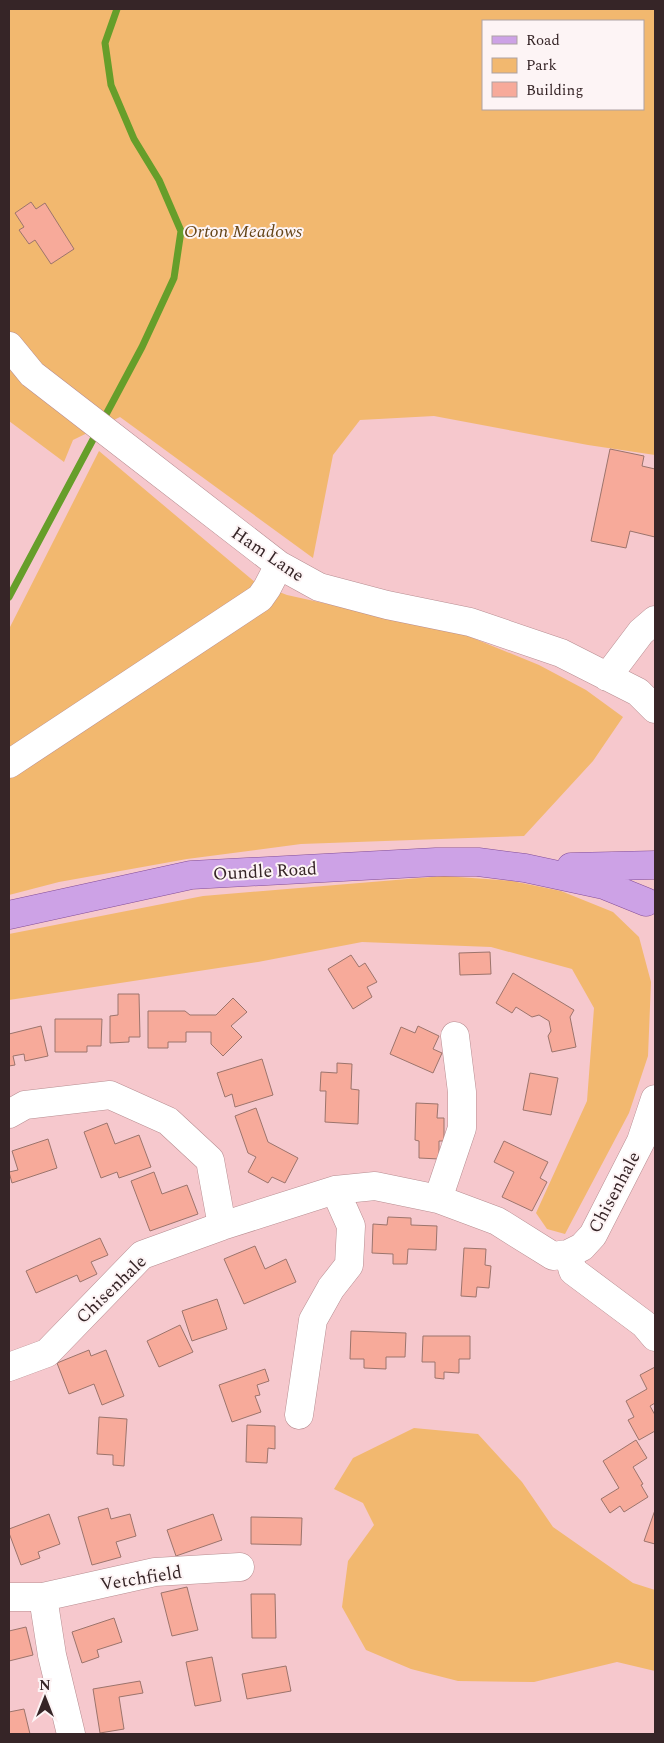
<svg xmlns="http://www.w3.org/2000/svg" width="664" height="1743" font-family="Spectral,serif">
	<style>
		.green { fill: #f2b86f; fill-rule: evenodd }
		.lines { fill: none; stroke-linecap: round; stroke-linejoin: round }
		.stream { stroke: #669e2a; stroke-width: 7 }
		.building { fill: #f7aa9a; stroke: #9c746c }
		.minor-casing { stroke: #b78d91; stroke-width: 29 }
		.major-casing { stroke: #834e98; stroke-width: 29 }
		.minor { stroke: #fff; stroke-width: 28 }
		.major { stroke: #cda2e6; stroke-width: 28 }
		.labels { text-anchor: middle; stroke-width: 4; stroke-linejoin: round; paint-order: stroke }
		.park-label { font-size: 18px; font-style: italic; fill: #654518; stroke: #fdf4f5 }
		.street-label { font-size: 18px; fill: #362527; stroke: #fdf4f5 }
	</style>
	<rect width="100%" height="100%" fill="#f6c8cd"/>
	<!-- green -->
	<path class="green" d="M9 9H655V455L588 445 434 416 360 420 333 455 313 558 120 417 73 440 64 462 9 421ZM483 21H643V109H483Z
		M99 451 256 583 287 595 391 618 446 627 539 665 586 690 623 717 593 761 524 836 301 844 187 859 59 882 9 895V629Z
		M444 876 512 881 561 891 613 912 639 937 651 982 648 1056 629 1113 565 1234 547 1229 536 1213 587 1101 594 1008 572 969 491 947 362 942 258 962 9 1000V934L203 896Z
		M414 1428 478 1434 522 1482 553 1527 633 1583 655 1590V1671L617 1662 534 1682 458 1681 411 1669 366 1650 342 1607 348 1561 374 1525 363 1503 334 1489 353 1458Z"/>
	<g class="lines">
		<!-- stream -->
		<path class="stream" d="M102 422 142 347 174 278 181 231 159 180 134 139 111 85 105 43 117 9
			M9 597 97 432"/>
	</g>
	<!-- building -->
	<path class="building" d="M31 202 36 209 45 203 74 249 51 264 35 240 29 244 19 230 24 227 15 213Z
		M610 449 644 456 642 466 655 469V537L630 531 626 548 591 541Z
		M490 952 491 974 460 975 459 953Z
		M351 955 359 967 365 963 377 982 367 987 372 997 353 1009 328 969Z
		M513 973 574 1010 570 1017 576 1047 552 1052 548 1036 551 1031 549 1021 539 1015 532 1017 516 1007 512 1013 496 1003Z
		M118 994H139L140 1037H129V1042L110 1043V1016L118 1015Z
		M233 998 247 1012 231 1026 242 1037 223 1056 211 1044V1032H186V1042H168V1048H148V1011H185L190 1015H216Z
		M55 1019H102L101 1046H87V1052H55Z
		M41 1026 48 1056 25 1061 24 1054 13 1056 15 1065 9 1066V1034Z
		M418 1026 439 1036 433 1049 442 1053 433 1073 390 1054 401 1027 415 1033Z
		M262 1059 273 1095 235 1107 232 1094 225 1097 217 1073Z
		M337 1063 352 1064 351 1089 359 1090 358 1124 325 1122 326 1091H320L321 1072 337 1073Z
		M530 1073 558 1078 551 1115 523 1110Z
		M416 1103 438 1104 437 1118H444V1141H439V1159L419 1158V1141L415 1140Z
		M256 1108 268 1142 298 1158 285 1183 272 1177 268 1183 248 1172 256 1157 248 1153 235 1116Z
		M107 1123 115 1144 139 1135 151 1167 119 1178 117 1172 101 1178 84 1132Z
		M48 1139 57 1168 12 1183 9 1172 18 1170 12 1151Z
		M504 1141 548 1162 540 1178 547 1182 532 1211 502 1197 514 1172 494 1162Z
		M154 1172 162 1194 187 1185 198 1214 150 1231 131 1181Z
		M388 1217 411 1218V1225L437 1226 436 1250 408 1249 407 1264H393V1254L372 1253 373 1224 387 1225Z
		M100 1238 108 1255 91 1262 97 1274 80 1282 77 1275 36 1293 26 1271Z
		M255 1246 265 1269 286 1259 296 1282 244 1304 224 1259Z
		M464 1248 486 1249 485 1265 491 1266 489 1288 477 1287 476 1297 461 1296Z
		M217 1299 227 1329 192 1341 182 1311Z
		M180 1325 193 1352 159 1367 147 1341Z
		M351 1331 406 1333 405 1357H386V1369L364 1368V1359H350Z
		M423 1336H470V1359H459V1373L444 1372V1379L435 1378V1362H422Z
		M89 1350 91 1356 106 1350 124 1396 102 1405 94 1384 69 1394 57 1363Z
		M655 1367V1403L650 1406 655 1415V1431L639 1440 628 1420 634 1417 626 1401 647 1389 640 1375Z
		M265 1369 269 1381 257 1385 260 1395 255 1396 261 1412 232 1422 219 1385Z
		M99 1417 127 1419 124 1466 113 1465V1455L97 1454Z
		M247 1425 275 1426V1449L268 1448 267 1463 246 1462Z
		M636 1440 647 1458 633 1467 643 1484 641 1485 648 1497 624 1512 620 1506 610 1513 601 1499 619 1488 603 1461Z
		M108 1508 111 1519 130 1514 136 1536 116 1542 121 1557 92 1565 78 1517Z
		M655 1510V1544L644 1541Z
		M49 1514 60 1544 38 1552 40 1558 21 1565 9 1533V1529Z
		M213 1514 222 1540 176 1556 167 1530Z
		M251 1517 302 1518 301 1545 251 1544Z
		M187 1587 198 1630 172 1636 161 1593Z
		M251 1594H275L276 1638H252Z
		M114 1618 122 1642 97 1650 99 1657 82 1663 72 1632Z
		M26 1627 33 1655 9 1661V1631Z
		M212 1657 221 1701 195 1706 186 1662Z
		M286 1666 291 1691 247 1699 242 1674Z
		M140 1681 143 1693 119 1697 124 1729 100 1733 93 1689Z
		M24 1709 30 1734H9V1712Z"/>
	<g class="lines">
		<defs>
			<path id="minor" d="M9 346 32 374 279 565 319 587 387 605 470 622 561 653 638 692 655 709
				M607 677 641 632 655 620
				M9 764 260 598 267 588 279 565
				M9 1114 25 1105 110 1095 168 1121 210 1160 222 1226
				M438 1199 462 1128V1092L455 1036
				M568 1254 573 1271 644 1324 655 1337
				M9 1367 47 1353 142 1255 222 1226 335 1190 375 1186 438 1199 497 1221 553 1256 568 1254 582 1247 593 1235 641 1141 655 1099
				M299 1415 313 1320 331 1288 349 1265 351 1226 335 1190
				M9 1597H43L155 1572 240 1567
				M43 1597 52 1655 71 1734"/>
			<path id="major" d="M571 867 655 865
				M9 915 191 875 436 862H478L525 868 604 885 646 902"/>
		</defs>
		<!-- minor casing -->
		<use href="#minor" class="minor-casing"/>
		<!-- major casing -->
		<use href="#major" class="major-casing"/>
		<!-- minor -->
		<use href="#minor" class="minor"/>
		<!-- major -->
		<use href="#major" class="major"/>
	</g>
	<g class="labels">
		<!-- park labels -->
		<g class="park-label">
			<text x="243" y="237">Orton Meadows</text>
		</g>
		<!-- street labels -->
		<g class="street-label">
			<text transform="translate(268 554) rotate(34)" y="6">Ham Lane</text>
			<text transform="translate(265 871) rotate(-3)" y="6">Oundle Road</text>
			<text transform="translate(614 1192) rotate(-62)" y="6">Chisenhale</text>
			<text transform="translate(111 1289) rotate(-44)" y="6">Chisenhale</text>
			<text transform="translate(141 1578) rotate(-9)" y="6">Vetchfield</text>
		</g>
	</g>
	<!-- border -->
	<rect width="664" height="1743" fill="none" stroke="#362527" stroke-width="20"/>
	<!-- legend -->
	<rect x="482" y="20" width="162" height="90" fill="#fdf4f5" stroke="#ada1a3"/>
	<rect x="492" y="36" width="25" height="8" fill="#cda2e6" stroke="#ada1a3"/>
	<text x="526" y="45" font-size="15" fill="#362527">Road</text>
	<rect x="492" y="58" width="25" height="15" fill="#f2b86f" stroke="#ada1a3"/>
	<text x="526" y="70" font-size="15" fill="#362527">Park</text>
	<rect x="492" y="82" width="25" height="15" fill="#f7aa9a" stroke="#ada1a3"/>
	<text x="526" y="95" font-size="15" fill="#362527">Building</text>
	<!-- north arrow -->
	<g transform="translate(45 1698)" stroke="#fdf4f5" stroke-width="4" paint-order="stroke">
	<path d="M0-4L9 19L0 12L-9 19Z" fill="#362527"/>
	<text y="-8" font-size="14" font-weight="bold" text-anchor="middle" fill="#362527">N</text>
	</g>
</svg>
